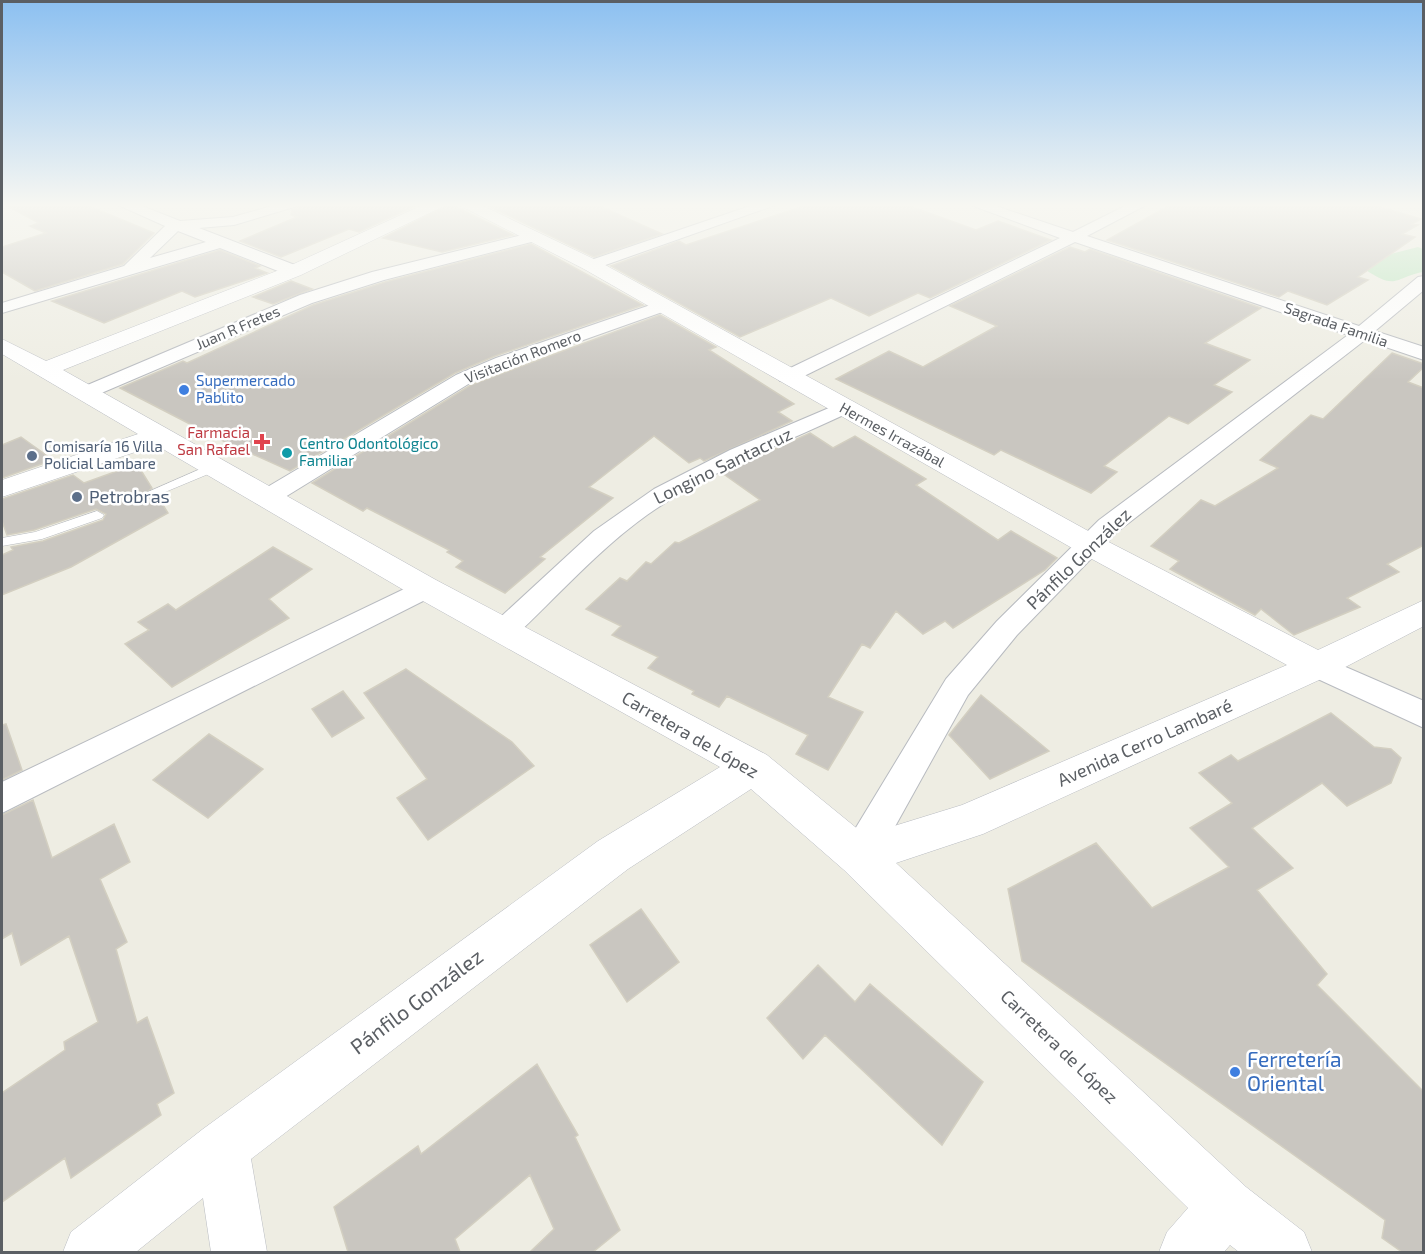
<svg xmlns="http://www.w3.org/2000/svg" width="1425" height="1254" font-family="'Exo 2',sans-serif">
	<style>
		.green { fill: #bfe6c2 }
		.building { fill: #c9c6c0; stroke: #d3cfc1; stroke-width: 1.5 }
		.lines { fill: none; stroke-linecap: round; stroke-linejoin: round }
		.lane-casing { stroke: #b8bbc0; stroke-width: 1 }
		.street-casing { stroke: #b8bbc0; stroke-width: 2 }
		.secondary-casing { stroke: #b9bcc2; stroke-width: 1 }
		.lane { fill: #fff; fill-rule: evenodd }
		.street { fill: #fff; fill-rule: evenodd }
		.secondary { fill: #fff; fill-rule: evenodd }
		.shop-dot { fill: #3f7fe0; stroke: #fff; stroke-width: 2 }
		.health-dot { fill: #e0444e; stroke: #fff; stroke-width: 2 }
		.culture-dot { fill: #0f9aa8; stroke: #fff; stroke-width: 2 }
		.service-dot { fill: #5c6f8a; stroke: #fff; stroke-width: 2 }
		.labels { text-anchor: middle; stroke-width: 5; stroke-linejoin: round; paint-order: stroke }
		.far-street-label { font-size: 15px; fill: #5b5f64; stroke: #fff }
		.far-shop-label { font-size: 15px; fill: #366cbe; stroke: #fff; text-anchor: start }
		.far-health-label { font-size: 15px; fill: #be3a42; stroke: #fff; text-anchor: end }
		.far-culture-label { font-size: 15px; fill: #0d838f; stroke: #fff; text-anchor: start }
		.far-service-label { font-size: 15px; fill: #4e5e75; stroke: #fff; text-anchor: start }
		.street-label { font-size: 18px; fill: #5b5f64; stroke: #fff }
		.service-label { font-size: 18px; fill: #4e5e75; stroke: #fff; text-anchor: start }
		.near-street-label { font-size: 21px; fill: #5b5f64; stroke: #fff }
		.near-shop-label { font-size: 21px; fill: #366cbe; stroke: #fff; text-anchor: start }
	</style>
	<rect width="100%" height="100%" fill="#eeede3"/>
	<!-- green -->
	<path class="green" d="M1418 247 1423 249V272C1395 277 1397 291 1366 270L1383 256Z"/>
	<!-- building -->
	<path class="building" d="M4 204H84L154 233 123 264 35 291 2 272V247L46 233 30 226 39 223Z
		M306 204H419L359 232 349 229 281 257 240 241 297 217 291 215 292 210Z
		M450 204 513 235 442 252 383 238Z
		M485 204H595L662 234 594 257Z
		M810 204H904L976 230 998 221 1051 240 930 298 918 293 869 316 831 298 740 337 611 266 679 241 686 245Z
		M1172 204H1370L1421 219 1412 224 1418 225 1402 234 1415 237 1358 277 1368 280 1327 305 1288 291 1279 297 1107 240Z
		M531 244 643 305 495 356 455 373 290 471 219 439 120 388 183 361 187 363 313 305 385 282Z
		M1070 247 1085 252 1090 249 1261 308 1205 343 1250 360 1214 385 1232 392 1188 424 1169 416 1104 466 1117 472 1091 493 1001 450 994 455 836 379 889 351 923 367 997 326 950 306Z
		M220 250 260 266 255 268 267 273 195 297 182 291 104 323 52 301Z
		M291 281 312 289 273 304 253 297Z
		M660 315 716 347 709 350 794 404 778 412 792 421 704 461 700 458 689 463 654 436 589 487 613 498 540 557 545 559 505 593 456 567 463 561 447 552 449 550 367 508 363 511 312 483 471 385Z
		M1392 353 1424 364V367L1408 382 1424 388V545L1387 564 1399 572 1347 598 1360 607 1294 635 1261 609 1255 615 1170 569 1179 561 1151 546 1201 500 1215 506 1278 468 1260 460 1311 415 1323 419Z
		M810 433 833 448 855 436 926 479 916 485 998 540 1011 531 1057 558 1045 570 953 628 945 621 923 634 896 611 870 648 862 644 828 697 863 712 828 770 796 754 808 735 727 696 719 707 692 694 694 691 648 668 658 657 612 635 621 626 586 609 620 578 627 581 646 562 651 564 675 542 679 543 760 500 722 473Z
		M21 437 53 460 2 478V445Z
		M137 464 152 488 146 493 150 497H158L168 513 71 567 2 595V555L13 550 11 547 43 541 103 520 106 514 96 509 34 530 7 535 2 521V499L73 475 84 483Z
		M273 547 312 569 269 599 289 618 172 687 125 644 149 630 138 622 168 604 176 610Z
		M406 669 512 742 534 766 428 840 397 798 427 779 364 693Z
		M343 691 364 718 332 737 312 709Z
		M981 695 1049 751 990 779 949 735Z
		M1331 713 1374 747 1391 749 1401 758 1391 783 1347 806 1322 783 1252 828 1293 868 1257 890 1327 974 1317 985 1424 1092V1252H1402L1382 1238 1385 1220 1022 961 1008 889 1096 843 1152 908 1229 867 1190 828 1232 803 1199 773 1231 755 1238 761Z
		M6 724 22 770 2 780V725Z
		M209 734 263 769 208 818 153 780Z
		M33 800 52 858 114 824 130 862 100 879 127 942 116 949 137 1023 147 1017 174 1093 157 1104 161 1115 71 1178 65 1158 2 1202V1093L65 1050 64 1042 98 1022 69 936 21 965 12 933 2 939V815Z
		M641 909 679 962 627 1002 590 945Z
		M818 965 855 1002 870 984 983 1082 942 1145 825 1035 803 1059 767 1018Z
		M537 1064 578 1135 575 1137 620 1230 593 1252H530L554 1229 530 1175 455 1239 460 1252H348L334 1207 418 1146 421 1154Z"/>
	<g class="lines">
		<defs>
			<path id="lane" d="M214 463 218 464V470L158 495H150L148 492Z
				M97 511 104 515 102 518 42 539 2 546V538L35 532Z"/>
			<path id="street" d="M116 204H137L180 221 233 217 279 204H304L234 225 199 228 300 267 302 271 294 276 288 275 220 248 2 313V303L124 266 165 226ZM178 231 206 242 150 258Z
				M756 204H778L597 268H585L583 265 585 262Z
				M968 204H990L1073 232 1129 204H1148L1087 236 1359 326 1418 277 1424 276V290L1375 331 1424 347V360L1365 340 1117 532 1017 635 968 695 872 868 859 873 846 868 841 856 846 844 946 679 997 621 1099 520 1348 335 1075 242 794 381H780L777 377 780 373 1060 238Z
				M534 232 542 237 539 240 384 280 312 303 92 397H78L75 393 78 389 300 295 372 272Z
				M662 301 671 306 668 310 510 366 470 383 277 502 268 504 259 502 256 497 259 492 456 375 496 358Z
				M843 402 850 404 854 408 850 412C782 444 709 471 647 515 598 550 557 597 513 638L503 642 493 638 489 631 493 624 594 531 654 489 730 450Z
				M425 579 435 581 439 588 435 595 2 813V782Z
				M1318 655 1424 701V728L1307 674 1303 666 1307 658Z"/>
			<path id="secondary" d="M425 204H448L301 275 63 370 436 580 767 755 865 835 962 805 1287 665 1079 552 584 269 457 204H479L598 261 1101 538 1318 650 1424 600V626L1330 675 983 834 896 863 1246 1187 1304 1232 1312 1252H1239L1230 1245 1224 1252H1159L1167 1232 1188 1208 844 870 751 789 628 869 251 1159 267 1252H211L203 1198 136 1252H63L71 1232 203 1129 598 841 720 767 414 596 156 445 2 497V480L138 434 2 354V339L46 361 287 267Z"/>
		</defs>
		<!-- lane casing -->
		<use href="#lane" class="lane-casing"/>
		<!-- street casing -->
		<use href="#street" class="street-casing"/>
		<!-- secondary casing -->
		<use href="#secondary" class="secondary-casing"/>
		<!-- lane -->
		<use href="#lane" class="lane"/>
		<!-- street -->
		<use href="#street" class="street"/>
		<!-- secondary -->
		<use href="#secondary" class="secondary"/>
	</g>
	<!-- sky -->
	<linearGradient id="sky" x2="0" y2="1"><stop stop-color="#8cc0f1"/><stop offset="0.54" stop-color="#f7f7f2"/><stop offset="1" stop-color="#f7f7f2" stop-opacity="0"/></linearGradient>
	<rect width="1425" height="380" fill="url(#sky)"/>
	<!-- markers -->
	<g class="shop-dot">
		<circle cx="184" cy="390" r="6"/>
		<circle cx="1235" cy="1072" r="6"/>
	</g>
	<path class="health-dot" d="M259 433h6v6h6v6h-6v6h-6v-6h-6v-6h6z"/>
	<circle class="culture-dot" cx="287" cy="453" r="6"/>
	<g class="service-dot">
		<circle cx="32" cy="456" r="6"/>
		<circle cx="77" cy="497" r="6"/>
	</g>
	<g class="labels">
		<!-- far-street labels -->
		<g class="far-street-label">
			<text transform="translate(1336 325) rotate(19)" y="5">Sagrada Familia</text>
			<text transform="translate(238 328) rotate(-23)" y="5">Juan R Fretes</text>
			<text transform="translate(523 357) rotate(-21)" y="5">Visitación Romero</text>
			<text transform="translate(892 435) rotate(29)" y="5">Hermes Irrazábal</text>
		</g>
		<!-- far-shop labels -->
		<g class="far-shop-label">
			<text x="196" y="386">Supermercado<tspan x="196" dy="17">Pablito</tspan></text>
		</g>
		<!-- far-health labels -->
		<g class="far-health-label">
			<text x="250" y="438">Farmacia<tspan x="250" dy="17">San Rafael</tspan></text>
		</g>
		<!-- far-culture labels -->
		<g class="far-culture-label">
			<text x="299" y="449">Centro Odontológico<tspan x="299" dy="17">Familiar</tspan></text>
		</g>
		<!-- far-service labels -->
		<g class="far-service-label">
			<text x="44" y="452">Comisaría 16 Villa<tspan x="44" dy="17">Policial Lambare</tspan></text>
		</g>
		<!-- street labels -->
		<g class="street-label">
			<text transform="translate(723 466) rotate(-26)" y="6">Longino Santacruz</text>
			<text transform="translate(1079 559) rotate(-44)" y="6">Pánfilo González</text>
			<text transform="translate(690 735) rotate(30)" y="6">Carretera de López</text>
			<text transform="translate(1145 743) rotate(-24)" y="6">Avenida Cerro Lambaré</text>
			<text transform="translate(1059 1047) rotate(44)" y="6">Carretera de López</text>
		</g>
		<!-- service labels -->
		<g class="service-label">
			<text x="89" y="503">Petrobras</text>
		</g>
		<!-- near-street labels -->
		<g class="near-street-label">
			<text transform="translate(417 1002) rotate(-37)" y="7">Pánfilo González</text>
		</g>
		<!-- near-shop labels -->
		<g class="near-shop-label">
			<text x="1247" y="1067">Ferretería<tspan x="1247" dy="24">Oriental</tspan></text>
		</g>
	</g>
	<!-- border -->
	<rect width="1425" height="1254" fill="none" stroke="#5b5f64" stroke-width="6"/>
</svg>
